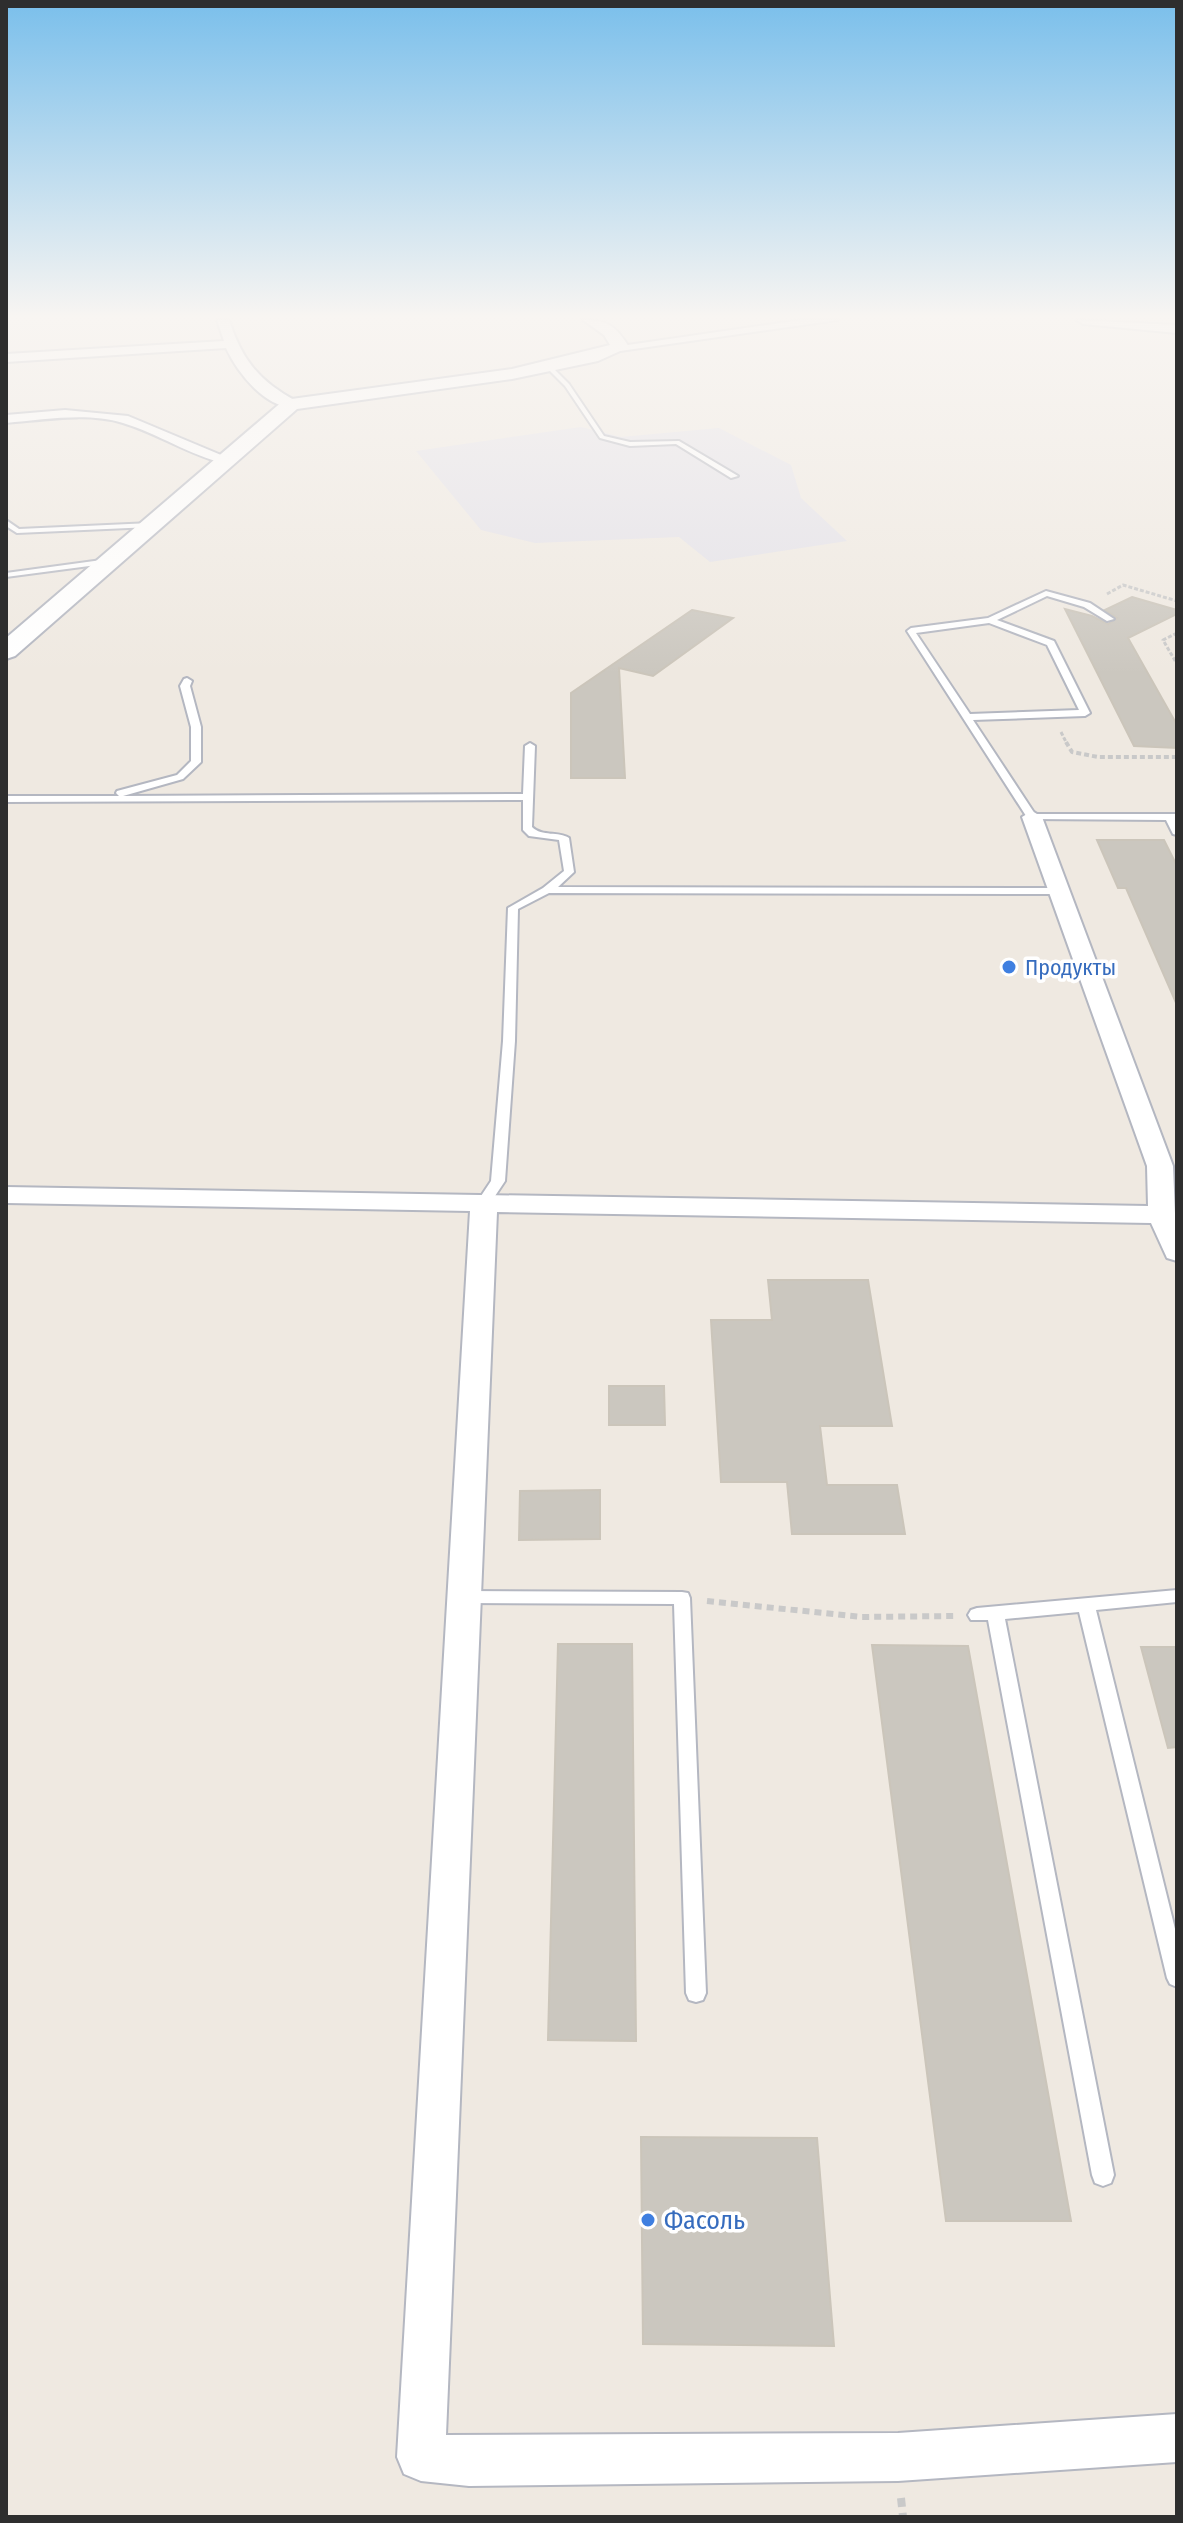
<svg xmlns="http://www.w3.org/2000/svg" width="1183" height="2523" font-family="'Fira Sans Condensed',sans-serif">
	<style>
		.industrial { fill: #e3e1e8 }
		.building { fill: #cbc7bf; stroke: #cbc5ba; stroke-width: 2 }
		.lines { fill: none; stroke-linecap: round; stroke-linejoin: round }
		.lane-casing { stroke: #b4b7c1; stroke-width: 4 }
		.street-casing { stroke: #b4b7c1; stroke-width: 4 }
		.secondary-casing { stroke: #b4b7c1; stroke-width: 4 }
		.path-far3 { stroke: #c9c9c9; stroke-width: 3; stroke-dasharray: 4 2; stroke-linecap: butt }
		.path-far2 { stroke: #c9c9c9; stroke-width: 4; stroke-dasharray: 5 3; stroke-linecap: butt }
		.path-far1 { stroke: #c9c9c9; stroke-width: 6; stroke-dasharray: 7 5; stroke-linecap: butt }
		.path { stroke: #c9c9c9; stroke-width: 8; stroke-dasharray: 9 6; stroke-linecap: butt }
		.lane { fill: #fff; fill-rule: evenodd }
		.street { fill: #fff; fill-rule: evenodd }
		.secondary { fill: #fff; fill-rule: evenodd }
		.shop-dot { fill: #3f7fe0; stroke: #fff; stroke-width: 3 }
		.labels { text-anchor: middle; stroke-width: 7; stroke-linejoin: round; paint-order: stroke }
		.shop-label { font-size: 22px; fill: #366cbe; stroke: #fff; text-anchor: start }
		.near-shop-label { font-size: 26px; fill: #366cbe; stroke: #fff; text-anchor: start }
	</style>
	<rect width="100%" height="100%" fill="#efe9e1"/>
	<!-- industrial -->
	<path class="industrial" d="M581 427 621 437 719 428 791 465 801 498 847 541 710 562 679 537 535 543 481 530 416 451Z"/>
	<!-- building -->
	<path class="building" d="M1132 597 1177 610V614L1128 638 1177 725V748L1134 746 1065 609 1092 616 1108 624 1117 618 1105 610Z
		M692 610 733 618 653 676 619 668 625 778H571V693Z
		M1097 840H1164L1177 866V1005L1126 888H1118Z
		M768 1280H868L892 1426H820L827 1485H897L905 1534H792L787 1482H721L711 1320H772Z
		M609 1386H664L665 1425H609Z
		M600 1490V1539L519 1540 520 1491Z
		M558 1644H632L636 2041 548 2040Z
		M872 1645 968 1646 1071 2221H946Z
		M1141 1647H1177V1747L1168 1748Z
		M641 2137 817 2138 834 2346 643 2344Z"/>
	<g class="lines">
		<defs>
			<path id="lane" d="M546 365H550L569 384 604 436 630 442 679 441 738 476 731 478 676 444 630 446 600 438 565 386 546 367Z
				M6 520 19 529 151 523 155 525 151 527 17 533 6 526Z
				M109 559H112V563L6 577V573Z
				M1046 591 1090 603 1114 619 1107 621 1084 607 1047 596 997 620 1054 641 1090 713 1085 716 973 720 1035 814H1177V835L1173 834 1166 820 1028 819 907 631 911 628 988 618ZM989 623 1047 645 1079 710 970 714 916 633Z
				M187 678 192 681 190 686 201 727V762L183 779 123 796 523 794 525 746 530 743 535 746 532 827C542 837 559 831 569 838L574 872 558 887 1059 888 1064 891 1059 894 549 893 518 909 515 1041 505 1181 489 1205 484 1206 477 1202 491 1181 503 1041 508 908 543 888 564 871 559 840 529 836 523 830V800L6 802V796H119L116 793 117 791 177 775 191 761V727L180 686 184 679Z
				M1177 1590V1602L1096 1610 1177 1937V1987L1170 1984 1167 1978 1079 1612 1005 1619 1114 2175 1111 2183 1103 2186 1095 2183 1092 2175 988 1620H971L968 1615 971 1610 977 1608Z
				M464 1591 682 1592 688 1593 690 1598 706 1993 703 2000 696 2002 689 2000 686 1993 674 1604 464 1603 458 1602 456 1597 458 1592Z"/>
			<path id="street" d="M217 320H229C242 360 259 381 296 401V407C266 410 237 372 226 348L6 362V354L224 341Z
				M801 320H838L620 351 614 347Z
				M1077 320 1177 325V333L1083 324Z
				M65 410 128 416 233 460 226 464C189 455 159 434 123 423 86 412 44 420 6 423V415Z
				M1032 811 1042 817 1173 1166 1177 1261 1167 1258 1151 1223 497 1212 446 2435 898 2433 1177 2414V2462L898 2481 469 2486 421 2481 404 2474 397 2457 470 1211 6 1203V1187L1148 1206 1147 1166 1022 817Z"/>
			<path id="secondary" d="M583 320C608 320 616 326 629 347L598 361 512 379 297 409 15 656 6 659V638L284 400 512 369 610 345 604 335Z"/>
		</defs>
		<!-- lane casing -->
		<use href="#lane" class="lane-casing"/>
		<!-- street casing -->
		<use href="#street" class="street-casing"/>
		<!-- secondary casing -->
		<use href="#secondary" class="secondary-casing"/>
		<!-- path-far3 -->
		<path class="path-far3" d="M1107 594 1123 585 1177 601
			M1177 633 1163 640 1177 664
			M1061 732 1067 744"/>
		<!-- path-far2 -->
		<path class="path-far2" d="M1066 742 1072 752 1098 757H1177"/>
		<!-- path-far1 -->
		<path class="path-far1" d="M707 1601 862 1617 956 1616"/>
		<!-- path -->
		<path class="path" d="M901 2498 903 2517"/>
		<!-- lane -->
		<use href="#lane" class="lane"/>
		<!-- street -->
		<use href="#street" class="street"/>
		<!-- secondary -->
		<use href="#secondary" class="secondary"/>
	</g>
	<!-- sky -->
	<linearGradient id="sky" x2="0" y2="1"><stop stop-color="#7abfeb"/><stop offset="0.47" stop-color="#f8f5f2"/><stop offset="1" stop-color="#f8f5f2" stop-opacity="0"/></linearGradient>
	<rect width="1183" height="674" fill="url(#sky)"/>
	<!-- markers -->
	<g class="shop-dot">
		<circle cx="1009" cy="967" r="8"/>
		<circle cx="648" cy="2220" r="8"/>
	</g>
	<g class="labels">
		<!-- shop labels -->
		<g class="shop-label">
			<text x="1025" y="975">Продукты</text>
		</g>
		<!-- near-shop labels -->
		<g class="near-shop-label">
			<text x="664" y="2229">Фасоль</text>
		</g>
	</g>
	<!-- border -->
	<rect width="1183" height="2523" fill="none" stroke="#2e2e2e" stroke-width="16"/>
</svg>
